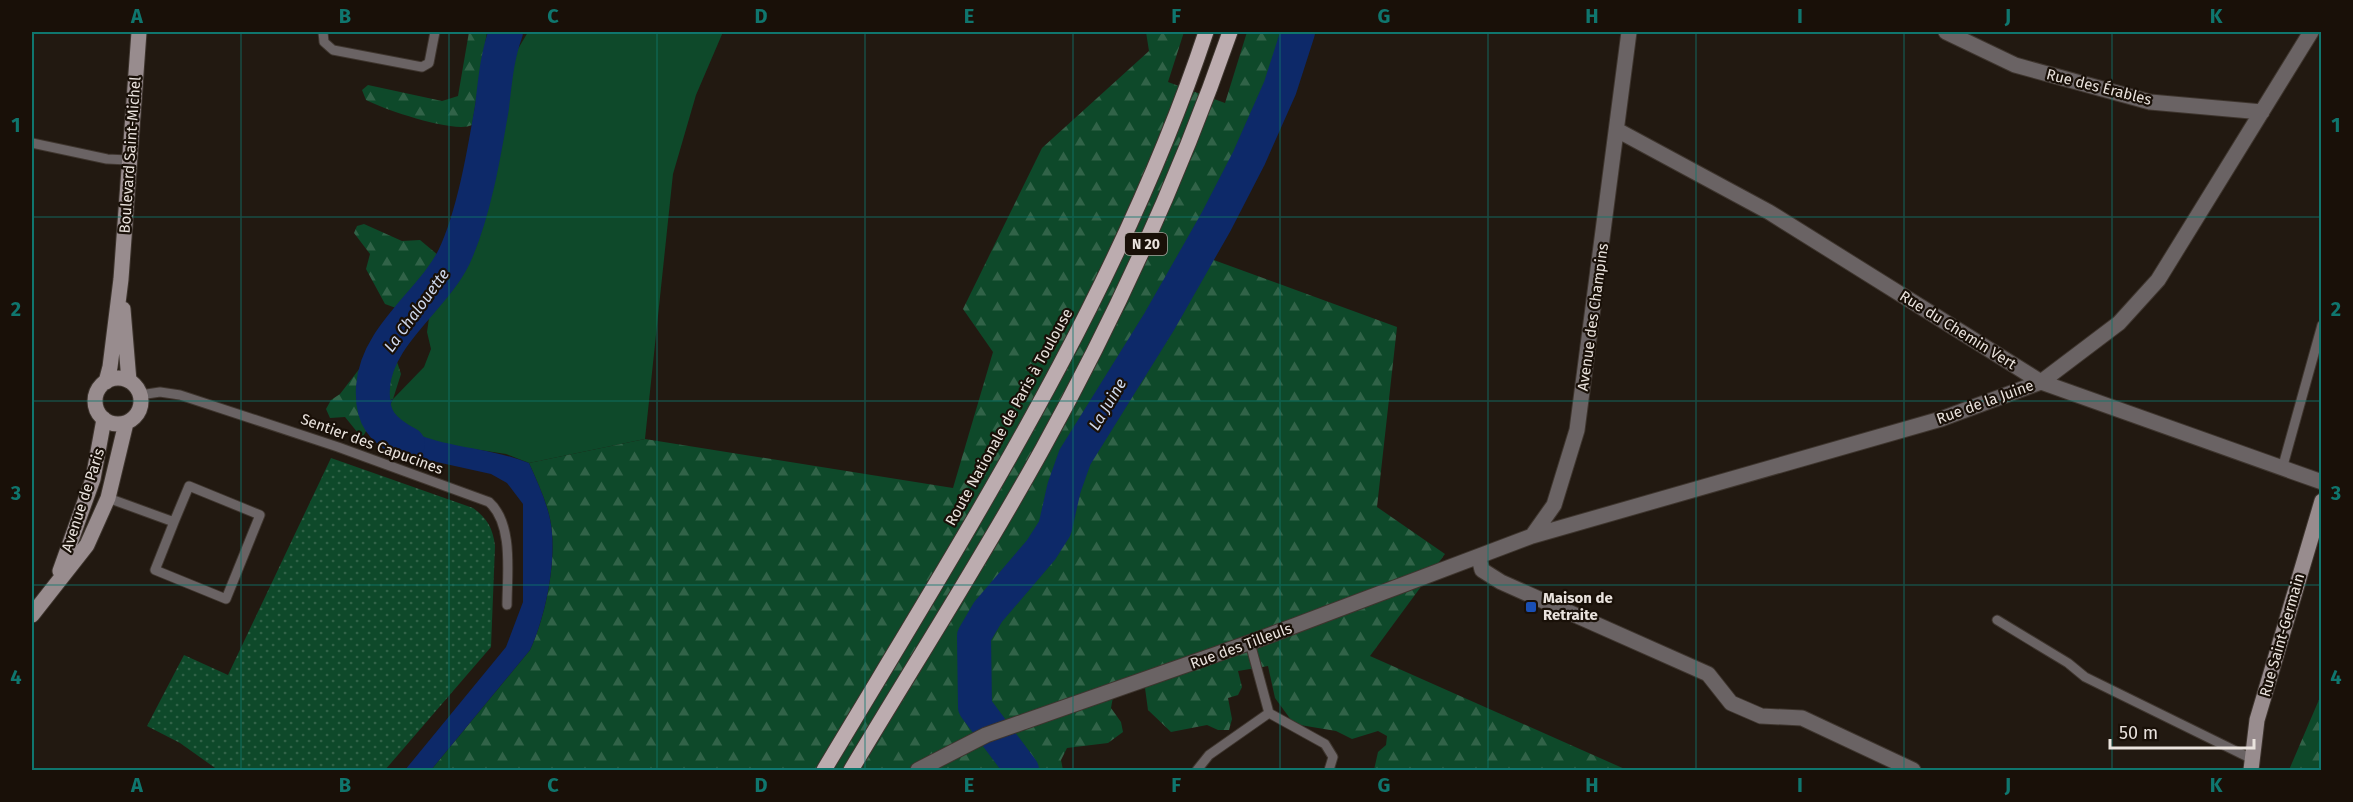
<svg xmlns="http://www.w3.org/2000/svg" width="2353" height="802" font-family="'Fira Sans',sans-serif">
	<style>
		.grass { fill: #0e492a }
		.forest { fill: url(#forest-firs) }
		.garden { fill: url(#garden-dots) }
		.water { fill: #0d2969 }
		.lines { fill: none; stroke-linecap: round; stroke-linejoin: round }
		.river { stroke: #0d2969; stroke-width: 34 }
		.service-casing { stroke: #3e352e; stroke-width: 11 }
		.minor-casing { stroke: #3e352e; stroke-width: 17 }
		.secondary-casing { stroke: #3e352e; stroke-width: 17 }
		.primary-casing { stroke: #3e352e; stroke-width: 17 }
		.service { stroke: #6a6364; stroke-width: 9 }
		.minor { stroke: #6a6364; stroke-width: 15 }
		.secondary { stroke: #988c8e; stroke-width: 15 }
		.primary { stroke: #bcacaf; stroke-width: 15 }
		.grid { fill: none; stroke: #0f766e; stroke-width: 1.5; stroke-opacity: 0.55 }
		.transit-dot { fill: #1a4fb4; stroke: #191008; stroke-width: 2 }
		.labels { text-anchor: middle; stroke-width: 4.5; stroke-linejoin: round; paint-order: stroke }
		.shield { fill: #191008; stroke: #aba49e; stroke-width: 1.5 }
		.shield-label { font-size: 14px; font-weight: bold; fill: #eae3de }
		.street-label { font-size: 15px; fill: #eae3de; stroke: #191008 }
		.poi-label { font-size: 15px; font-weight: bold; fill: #eae3de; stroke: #191008; text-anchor: start }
		.water-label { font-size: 16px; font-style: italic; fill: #ced8ec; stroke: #191008 }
		.neatline { fill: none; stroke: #0f766e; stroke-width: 2 }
		.grid-label { font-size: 20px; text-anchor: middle; font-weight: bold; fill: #0f766e }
	</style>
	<defs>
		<pattern id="forest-firs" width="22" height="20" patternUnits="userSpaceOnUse" patternTransform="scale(1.5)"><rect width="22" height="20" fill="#0e492a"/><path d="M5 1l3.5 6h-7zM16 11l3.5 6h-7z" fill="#316348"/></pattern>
		<pattern id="garden-dots" width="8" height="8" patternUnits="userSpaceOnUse" patternTransform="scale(1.5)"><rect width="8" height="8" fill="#0e492a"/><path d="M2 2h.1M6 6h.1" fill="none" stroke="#316348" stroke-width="1.8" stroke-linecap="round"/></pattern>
	</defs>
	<rect width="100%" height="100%" fill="#221911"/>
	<!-- grass -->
	<path class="grass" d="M528 32H723L696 95 673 174 645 439 529 463 506 454 447 445 410 433 393 422 389 407 393 399 424 367 431 349 427 332 429 318 470 258 503 140 509 64Z"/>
	<!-- forest -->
	<path class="forest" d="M469 32H487L472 125C455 134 383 109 366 100L362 90 368 85 442 101 458 96Z
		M1146 32H1184L1168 82 1225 103 1247 32H1307L1276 122 1211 259 1397 327 1377 507 1445 554 1370 656 1627 770H1374L1378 752 1386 745 1387 736 1378 731 1352 739 1336 731 1294 724 1275 698 1268 666 1238 671 1242 687 1238 695 1228 698 1232 719 1229 730H1218L1207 725 1171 732 1148 710 1145 688 1141 683 1113 697 1111 708 1121 722 1123 732 1108 743 1067 748 1061 760 1063 770H431L530 650C546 616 558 556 550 519 546 500 537 481 529 463L645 439 953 488 993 352 963 309 1042 148 1149 51Z
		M364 224 402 241 420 240 438 255 436 276 403 306 396 308 385 304 366 269 370 254 354 233 357 226Z
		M390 340 401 374 393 399 383 403 362 438 345 417 330 418 326 409 331 400 340 394 380 342Z
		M2321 695V770H2289Z"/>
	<!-- garden -->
	<path class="garden" d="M331 458 473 508C487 518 493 528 495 546L491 647 385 770H218L180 743 147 726 184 655 228 675Z"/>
	<!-- water -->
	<path class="water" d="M393 399 389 407 393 422C434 449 484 445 529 463 537 481 546 500 550 519 558 556 546 616 530 650L431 770H405L506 647 523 602V504L507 483 491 474 405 455 368 433C371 418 378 405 393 399Z"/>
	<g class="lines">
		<!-- river -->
		<path class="river" d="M408 444C382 430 371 418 373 387 376 336 433 300 454 257 474 214 484 154 492 107 495 82 497 56 506 32
			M1022 770 975 707 974 636 988 612 1041 550 1055 528 1064 488 1075 457 1159 322 1216 222 1249 158 1280 88 1298 32"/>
		<defs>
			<path id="service" d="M323 32 324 42 333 50 422 67 429 63 435 32
				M32 143 107 159 128 160
				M140 395 160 392 180 395 338 447 489 502C514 524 507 575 507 605
				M2282 469 2322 325
				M108 498 174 522 155 570 226 599 260 515 189 486 174 522
				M1997 620 2068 663 2085 677 2252 759
				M1269 713 1325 744 1333 757 1329 770
				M1197 770 1209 755 1269 713 1250 643"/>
			<path id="minor" d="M1946 32 2015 65 2150 102 2262 112
				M1617 130 1769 212 2041 382 2322 482
				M1532 536 1941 419 2041 382 2119 323 2158 280 2311 32
				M1479 558 1482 570 1501 582 1708 674 1731 703 1761 716 1802 718 1913 770
				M918 770 986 735 1257 640 1532 536 1554 505 1577 430 1629 32"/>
			<path id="secondary" d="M123 309 129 381
				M95 401a23 23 0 1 1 46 0a23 23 0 1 1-46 0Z
				M106 382 110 367 121 279 139 32
				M60 571 93 479 104 419
				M32 615 87 545 108 498 126 423
				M2251 770 2257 720 2322 501"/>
			<path id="primary" d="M824 770C966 532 1118 297 1206 32
				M851 770C915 663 983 557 1043 448 1117 314 1180 176 1230 32"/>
		</defs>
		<!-- service casing -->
		<use href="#service" class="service-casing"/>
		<!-- minor casing -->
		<use href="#minor" class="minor-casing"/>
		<!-- secondary casing -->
		<use href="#secondary" class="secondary-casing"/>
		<!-- primary casing -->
		<use href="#primary" class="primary-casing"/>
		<!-- service -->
		<use href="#service" class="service"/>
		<!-- minor -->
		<use href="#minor" class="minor"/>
		<!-- secondary -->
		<use href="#secondary" class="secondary"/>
		<!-- primary -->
		<use href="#primary" class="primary"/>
	</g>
	<!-- grid -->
	<path class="grid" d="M241 32V770M449 32V770M657 32V770M865 32V770M1073 32V770M1280 32V770M1488 32V770M1696 32V770M1904 32V770M2112 32V770M32 217H2322M32 401H2322M32 585H2322"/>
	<!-- markers -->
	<rect class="transit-dot" x="1525" y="601" width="12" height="12" rx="3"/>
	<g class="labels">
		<!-- shield labels -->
		<rect class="shield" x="1125" y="233" width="42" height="22" rx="4.5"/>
		<g class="shield-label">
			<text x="1146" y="249">N 20</text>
		</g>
		<!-- street labels -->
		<g class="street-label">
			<text transform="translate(2099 87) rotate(14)" y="5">Rue des Érables</text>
			<text transform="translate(130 155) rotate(-86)" y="5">Boulevard Saint-Michel</text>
			<text transform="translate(1593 317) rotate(-82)" y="5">Avenue des Champins</text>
			<text transform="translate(1958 330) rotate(32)" y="5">Rue du Chemin Vert</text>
			<text transform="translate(1985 402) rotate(-20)" y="5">Rue de la Juine</text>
			<text transform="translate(1009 417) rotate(-61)" y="5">Route Nationale de Paris à Toulouse</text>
			<text transform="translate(372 444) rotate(20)" y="5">Sentier des Capucines</text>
			<text transform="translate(83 500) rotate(-72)" y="5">Avenue de Paris</text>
			<text transform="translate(2282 635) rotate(-74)" y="5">Rue Saint-Germain</text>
			<text transform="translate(1241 646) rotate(-20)" y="5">Rue des Tilleuls</text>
		</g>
		<!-- poi labels -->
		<g class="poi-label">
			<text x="1543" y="603">Maison de<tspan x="1543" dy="17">Retraite</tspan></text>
		</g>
		<!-- water labels -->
		<g class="water-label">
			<text transform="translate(416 310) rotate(-54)" y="6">La Chalouette</text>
			<text transform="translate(1107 404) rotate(-59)" y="6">La Juine</text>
		</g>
	</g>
	<!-- border -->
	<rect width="2353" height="802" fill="none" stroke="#191008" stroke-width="66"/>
	<!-- scale -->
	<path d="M2110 739v9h144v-9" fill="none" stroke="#eae3de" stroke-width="3"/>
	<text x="2119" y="739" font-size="18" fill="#eae3de" stroke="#191008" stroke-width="4.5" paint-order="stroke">50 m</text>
	<rect x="33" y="33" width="2287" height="736" class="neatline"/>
	<g class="grid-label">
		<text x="137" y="23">A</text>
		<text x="345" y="23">B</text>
		<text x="553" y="23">C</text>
		<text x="761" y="23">D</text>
		<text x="969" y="23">E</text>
		<text x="1176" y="23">F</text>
		<text x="1384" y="23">G</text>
		<text x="1592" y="23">H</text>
		<text x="1800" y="23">I</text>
		<text x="2008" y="23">J</text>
		<text x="2216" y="23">K</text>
		<text x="16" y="132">1</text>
		<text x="2336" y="132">1</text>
		<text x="16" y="316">2</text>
		<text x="2336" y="316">2</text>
		<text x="16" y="500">3</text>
		<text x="2336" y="500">3</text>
		<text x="16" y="684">4</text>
		<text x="2336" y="684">4</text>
		<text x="137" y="792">A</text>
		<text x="345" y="792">B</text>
		<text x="553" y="792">C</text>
		<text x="761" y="792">D</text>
		<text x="969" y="792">E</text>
		<text x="1176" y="792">F</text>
		<text x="1384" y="792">G</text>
		<text x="1592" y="792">H</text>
		<text x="1800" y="792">I</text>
		<text x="2008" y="792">J</text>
		<text x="2216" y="792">K</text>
	</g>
</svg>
